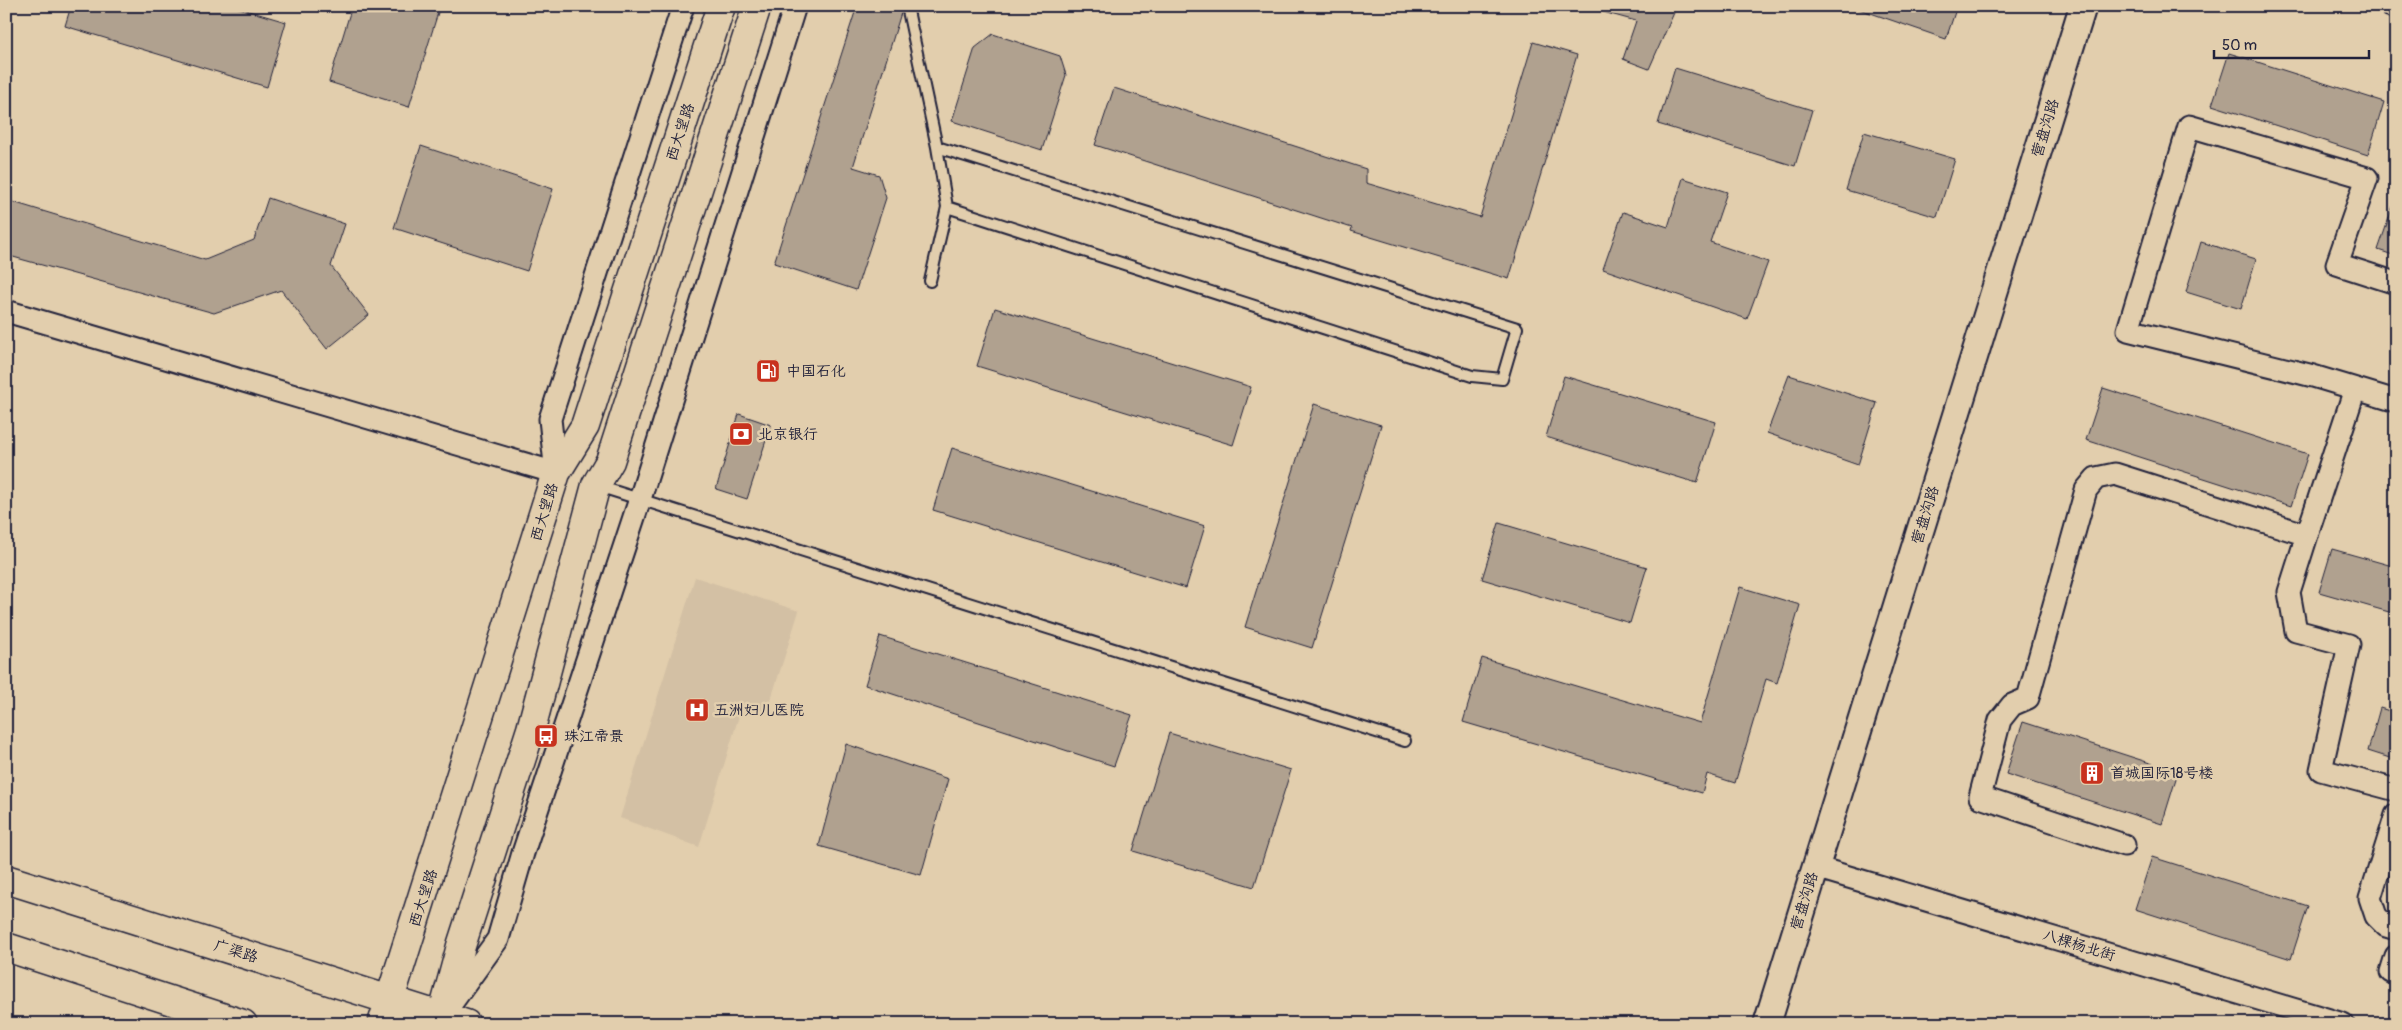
<svg xmlns="http://www.w3.org/2000/svg" width="2402" height="1030" font-family="Pangolin,'LXGW WenKai TC',sans-serif">
	<style>
		.built { fill: #d3c0a4 }
		.building { fill: #b0a18f; stroke: #22223b }
		.lines { fill: none; stroke-linecap: round; stroke-linejoin: round }
		.service-casing { stroke: #22223b; stroke-width: 14 }
		.minor-casing { stroke: #22223b; stroke-width: 25 }
		.tertiary-casing { stroke: #22223b; stroke-width: 30 }
		.primary-casing { stroke: #22223b; stroke-width: 31 }
		.service { stroke: #e2cead; stroke-width: 10 }
		.minor { stroke: #e2cead; stroke-width: 21 }
		.tertiary { stroke: #e2cead; stroke-width: 26 }
		.primary { stroke: #e2cead; stroke-width: 28 }
		.labels { text-anchor: middle; stroke-width: 5; stroke-linejoin: round; paint-order: stroke }
		.street-label { font-size: 15px; fill: #22223b; stroke: #e2cead }
		.poi-label { font-size: 15px; fill: #22223b; stroke: #e2cead; text-anchor: start }
	</style>
	<rect width="100%" height="100%" fill="#e2cead"/>
	<filter id="ink" filterUnits="userSpaceOnUse"><feTurbulence type="fractalNoise" baseFrequency=".02" numOctaves="2"/><feDisplacementMap in="SourceGraphic" scale="10" xChannelSelector="R" yChannelSelector="G"/><feConvolveMatrix kernelMatrix="1 2 1 2 8 2 1 2 1" color-interpolation-filters="sRGB"/></filter>
	<g filter="url(#ink)">
		<!-- built -->
		<path class="built" d="M695 577 799 611 766 715 742 706 699 847 620 818Z"/>
		<!-- building -->
		<path class="building" d="M71 6H232L286 22 267 87 65 26Z
			M352 6H440L409 107 329 82Z
			M857 6H900L901 13 853 167 879 175 886 198 856 290 774 263Z
			M1604 6H1677L1649 69 1623 59 1636 21 1603 12Z
			M1859 6H1957L1946 39 1859 9Z
			M993 34 1060 56 1066 75 1042 150 952 121 975 48Z
			M1533 42 1577 55 1509 279 1351 231 1352 228 1095 145 1114 88 1366 169V183L1480 217Z
			M2229 53 2384 102 2368 155 2212 105Z
			M1675 68 1812 110 1795 166 1658 124Z
			M1864 132 1955 159 1937 217 1846 190Z
			M421 146 553 189 527 271 394 228Z
			M1683 178 1727 192 1710 242 1768 262 1747 319 1603 269 1623 212 1668 227Z
			M268 198 345 224 331 266 369 315 327 349 281 290 214 313 6 255V200L205 260 254 240Z
			M2393 206 2396 207V256L2378 250Z
			M2201 242 2256 259 2241 309 2186 292Z
			M995 308 1251 387 1233 445 977 366Z
			M1789 375 1877 403 1858 465 1767 433Z
			M1564 376 1716 422 1697 483 1546 437Z
			M2103 388 2308 454 2291 506 2086 440Z
			M1314 404 1381 425 1312 648 1245 627Z
			M739 414 771 425 747 499 716 489Z
			M952 448 1205 526 1186 588 933 510Z
			M1499 523 1647 567 1630 623 1482 579Z
			M2332 549 2396 567V614L2319 592Z
			M1740 587 1800 605 1777 683 1766 679 1735 783 1707 774 1702 793 1463 722 1482 658 1700 723Z
			M880 636 1132 715 1114 766 865 685Z
			M2380 708 2396 713V760L2368 751Z
			M2023 722 2178 772 2162 824 2006 774Z
			M1169 733 1291 770 1254 887 1133 851Z
			M846 744 948 779 921 875 819 846Z
			M2152 857 2308 906 2291 959 2135 909Z"/>
		<g class="lines">
			<defs>
				<path id="service" d="M907 6 937 147 947 207 1472 376 1502 379 1517 328 937 147
					M930 281 947 207
					M598 486 1405 741"/>
				<path id="minor" d="M2391 6 2396 8
					M2396 283 2337 264 2367 178 2189 126 2128 330 2313 376 2396 401
					M6 311 556 473 550 419 683 6
					M2307 535 2289 592 2296 631 2349 645 2321 770 2396 790
					M2396 815 2370 898 2376 916 2386 926 2396 929
					M2124 845 1980 797 2000 720 2012 705 2028 698 2086 490 2096 478 2115 474 2307 535 2355 389
					M1815 867 2343 1024
					M2396 956 2391 972 2396 973
					M448 1008 498 939 523 853 640 499 795 6"/>
				<path id="tertiary" d="M1767 1024 2083 6"/>
				<path id="primary" d="M6 879 466 1024
					M6 947 243 1024
					M382 1024 556 473 585 426 721 6
					M440 1024 461 946 531 729 596 485 610 461 757 6"/>
			</defs>
			<!-- service casing -->
			<use href="#service" class="service-casing"/>
			<!-- minor casing -->
			<use href="#minor" class="minor-casing"/>
			<!-- tertiary casing -->
			<use href="#tertiary" class="tertiary-casing"/>
			<!-- primary casing -->
			<use href="#primary" class="primary-casing"/>
			<!-- service -->
			<use href="#service" class="service"/>
			<!-- minor -->
			<use href="#minor" class="minor"/>
			<!-- tertiary -->
			<use href="#tertiary" class="tertiary"/>
			<!-- primary -->
			<use href="#primary" class="primary"/>
		</g>
	</g>
	<!-- icons -->
	<defs>
		<symbol id="fuel-square" viewBox="-11 -11 22 22"><rect x="-9" y="-9" width="18" height="18" rx="4" fill="#c8321e" stroke="#e2cead"/><path d="M-5.5-6h7V0h2V4h1.3V-2.5L3-4.5l.8-.8L6-3V5H2.5V1h-1V6h-7ZM-4.2-4.7v3.2H.2V-4.7Z" fill="#fff"/></symbol>
		<symbol id="bank-square" viewBox="-11 -11 22 22"><rect x="-9" y="-9" width="18" height="18" rx="4" fill="#c8321e" stroke="#e2cead"/><path d="M-6-4H6V4H-6ZM0-2.3a2.3 2.3 0 1 0 0 4.6a2.3 2.3 0 1 0 0-4.6Z" fill="#fff"/></symbol>
		<symbol id="hospital-square" viewBox="-11 -11 22 22"><rect x="-9" y="-9" width="18" height="18" rx="4" fill="#c8321e" stroke="#e2cead"/><path d="M-5-5h3v3.5h4V-5h3V5h-3V1.5h-4V5h-3Z" fill="#fff"/></symbol>
		<symbol id="bus-square" viewBox="-11 -11 22 22"><rect x="-9" y="-9" width="18" height="18" rx="4" fill="#c8321e" stroke="#e2cead"/><path d="M-5-6H5V4H4V6H2V4H-2V6H-4V4H-5ZM-3.5-4V0h7V-4ZM-3.5 1.2v1.5H-2V1.2ZM2 1.2v1.5H3.5V1.2Z" fill="#fff"/></symbol>
		<symbol id="building-square" viewBox="-11 -11 22 22"><rect x="-9" y="-9" width="18" height="18" rx="4" fill="#c8321e" stroke="#e2cead"/><path d="M-4-6H4V6H1V3H-1V6H-4ZM-2.5-4.3h1.7v1.8h-1.7ZM.8-4.3h1.7v1.8H.8ZM-2.5-1h1.7V.8h-1.7ZM.8-1h1.7V.8H.8Z" fill="#fff"/></symbol>
	</defs>
	<g fill-rule="evenodd">
		<use href="#fuel-square" x="754" y="357" width="28" height="28"/>
		<use href="#bank-square" x="727" y="420" width="28" height="28"/>
		<use href="#hospital-square" x="683" y="696" width="28" height="28"/>
		<use href="#bus-square" x="532" y="722" width="28" height="28"/>
		<use href="#building-square" x="2078" y="759" width="28" height="28"/>
	</g>
	<g class="labels">
		<!-- street labels -->
		<g class="street-label">
			<text transform="translate(2045 128) rotate(-73)" y="5">营盘沟路</text>
			<text transform="translate(680 132) rotate(-72)" y="5">西大望路</text>
			<text transform="translate(544 512) rotate(-73)" y="5">西大望路</text>
			<text transform="translate(1925 515) rotate(-73)" y="5">营盘沟路</text>
			<text transform="translate(423 898) rotate(-72)" y="5">西大望路</text>
			<text transform="translate(1804 901) rotate(-73)" y="5">营盘沟路</text>
			<text transform="translate(2079 945) rotate(17)" y="5">八棵杨北街</text>
			<text transform="translate(236 951) rotate(17)" y="5">广渠路</text>
		</g>
		<!-- poi labels -->
		<g class="poi-label">
			<text x="786" y="376">中国石化</text>
			<text x="758" y="439">北京银行</text>
			<text x="714" y="715">五洲妇儿医院</text>
			<text x="564" y="741">珠江帝景</text>
			<text x="2110" y="778">首城国际18号楼</text>
		</g>
	</g>
	<!-- margin -->
	<rect width="2402" height="1030" fill="none" stroke="#e2cead" stroke-width="25"/>
	<rect x="12" y="12" width="2377" height="1005" fill="none" stroke="#22223b" stroke-width="2" filter="url(#ink)"/>
	<!-- scale -->
	<path d="M2214 50v8h155v-8" fill="none" stroke="#22223b" stroke-width="2.5"/>
	<text x="2222" y="50" font-size="15" fill="#22223b" stroke="#e2cead" stroke-width="4" paint-order="stroke">50 m</text>
</svg>
